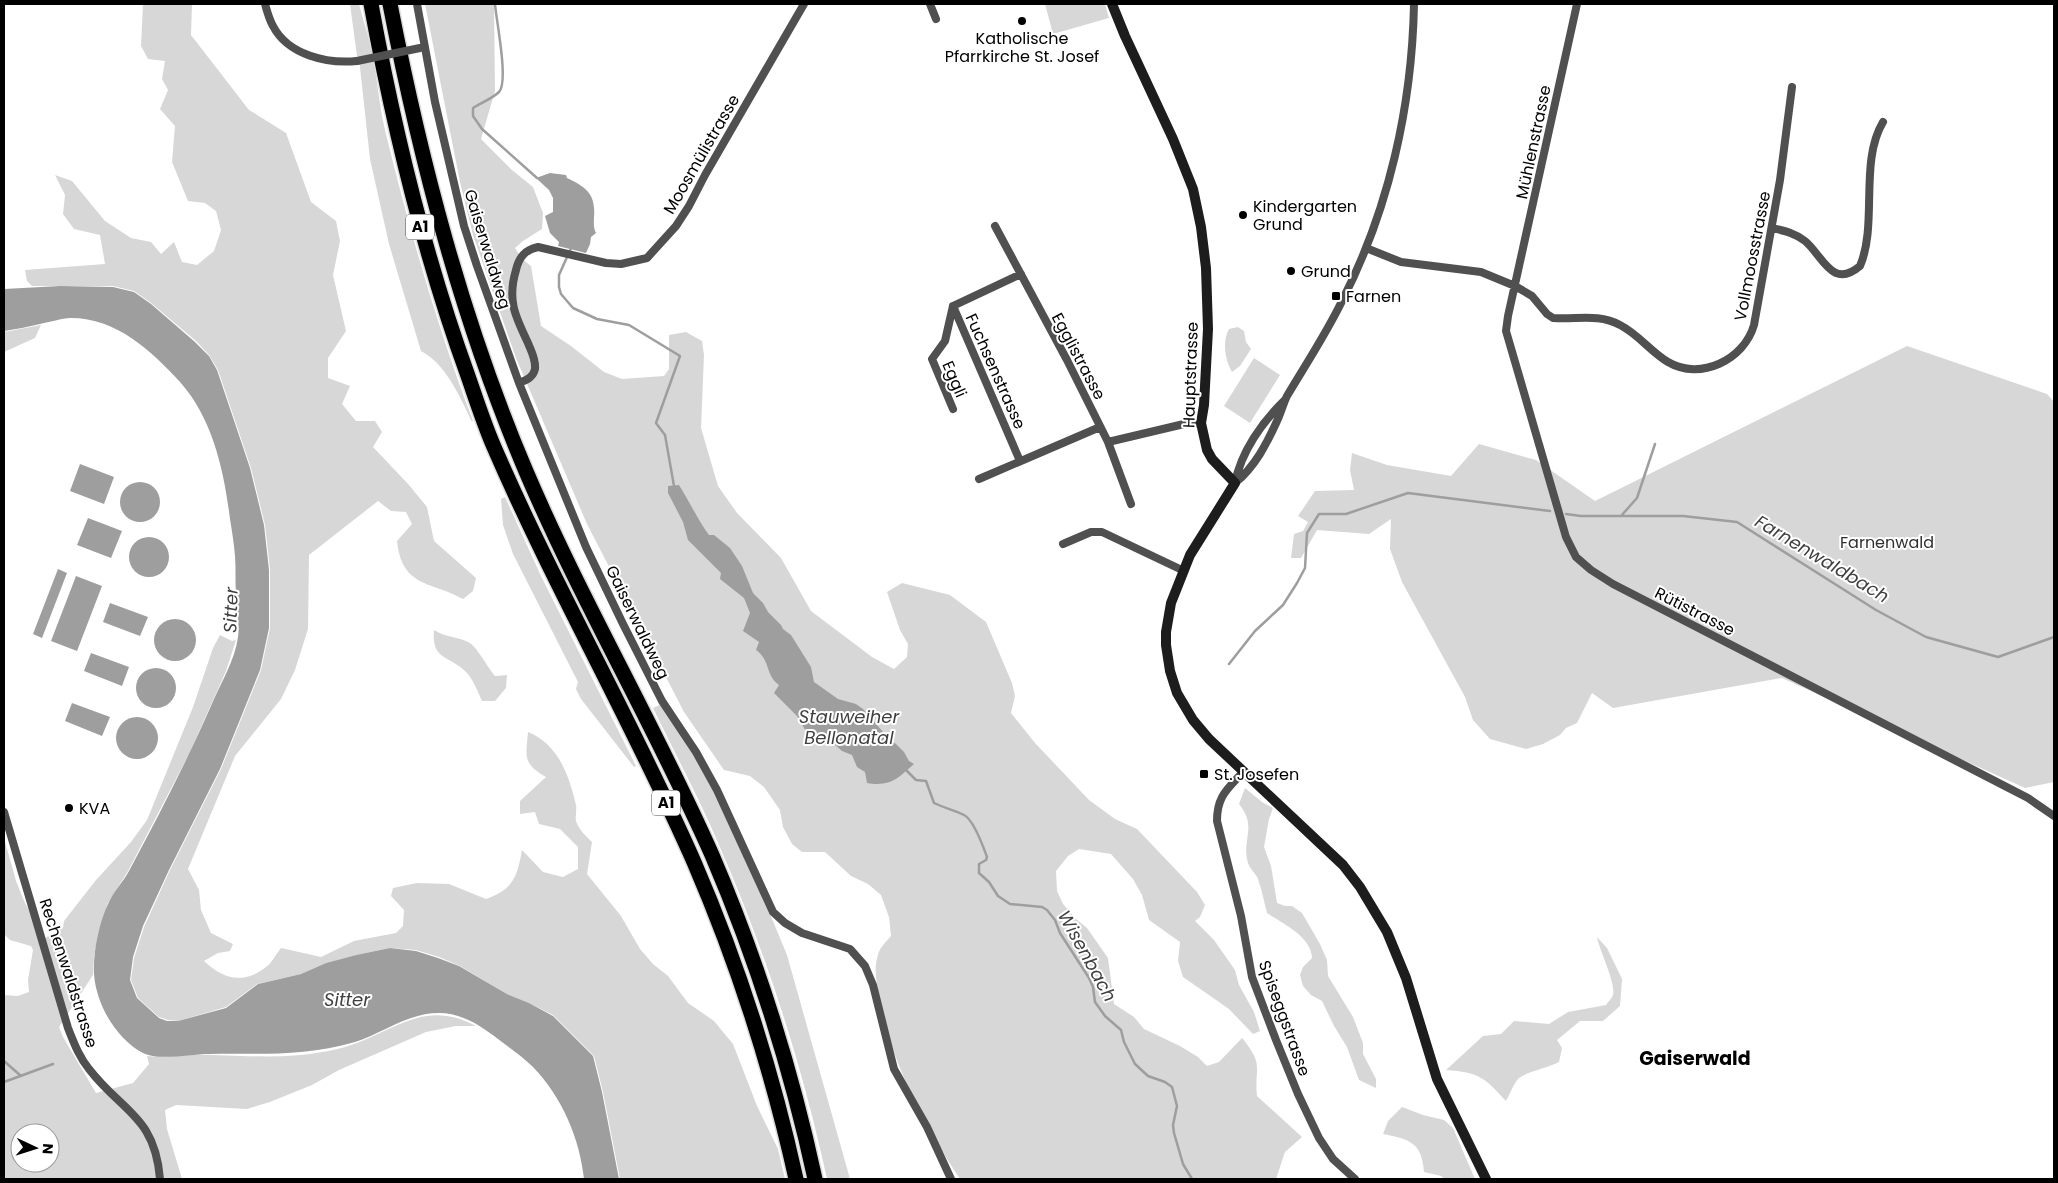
<svg xmlns="http://www.w3.org/2000/svg" width="2058" height="1183" font-family="Poppins,sans-serif">
	<style>
		.green { fill: #d7d7d7; fill-rule: evenodd }
		.water { fill: #9e9e9e }
		.lines { fill: none; stroke-linecap: round; stroke-linejoin: round }
		.stream { stroke: #9e9e9e; stroke-width: 2.5 }
		.highway-casing { stroke: #dbdbdb; stroke-width: 18 }
		.street { stroke: #505050; stroke-width: 8 }
		.secondary { stroke: #1d1d1d; stroke-width: 10 }
		.highway { stroke: #000; stroke-width: 15 }
		.street-bridge { stroke: #505050; stroke-width: 8 }
		.poi-dot { fill: #000; stroke: #fff; stroke-width: 2 }
		.labels { text-anchor: middle; stroke-width: 4; stroke-linejoin: round; paint-order: stroke }
		.shield { fill: #fff; stroke: #4c4c4c; stroke-width: 1 }
		.shield-label { font-size: 15px; font-weight: bold; fill: #000 }
		.poi-label { font-size: 16px; fill: #000; stroke: #fff; text-anchor: start }
		.street-label { font-size: 16px; fill: #000; stroke: #fff }
		.park-label { font-size: 16px; fill: #2e2e2e; stroke: #fff }
		.water-label { font-size: 18px; font-style: italic; fill: #3f3f3f; stroke: #fff }
		.quarter-label { font-size: 19px; font-weight: bold; fill: #000; stroke: #fff }
	</style>
	<rect width="100%" height="100%" fill="#fff"/>
	<!-- green -->
	<path class="green" d="M143 4H192L191 35 249 110 286 133 311 202 336 221 340 241 333 275 346 331 328 358V378L350 386 342 404 356 421H375L382 432 373 447 409 485 427 507 434 541 476 578 473 591 463 599C431 581 402 588 397 541L412 524 406 512 391 511 378 501 309 555 308 629 295 670 281 699 235 756 188 869 199 890 201 910 211 933 233 944 230 951 218 953 204 961C223 979 243 985 266 967 272 963 276 954 281 948L321 957 354 941 396 933 403 926 404 910 391 896 393 888 417 883 449 884 486 899C513 889 517 878 522 850L543 872 563 877 578 869V847L560 829 539 824 535 812 520 814V801L546 777C522 763 526 757 528 732 558 744 569 775 576 805 577 810 575 816 576 821 579 830 586 836 592 842L587 874 621 916 640 949 653 964 668 976 688 1003 714 1021 733 1044 757 1106 778 1149 785 1179H620L603 1092 594 1056 553 1015 529 1003 507 994 460 966 439 957 416 950 390 948 356 955 326 963 301 974 257 984 226 1007 178 1021 168 1020 159 1017 138 998 131 980 134 958 144 927 170 870 221 769 261 670 270 628V569L265 525 251 468 218 370 209 355 196 341 151 303 134 291 113 286H32L27 281 25 270 105 264 100 235 74 229 63 214 65 195 55 175 72 181 105 221 131 238 151 242 161 254 174 242 182 262 197 265 214 251 221 230 216 211 205 203 188 201 172 162 175 126 160 109 168 90 162 79 165 61 148 59 141 46Z
		M350 4H359C363 20 368 35 372 51 377 77 379 104 385 130 409 229 437 326 473 421L472 422C460 397 446 364 421 351L389 244 370 159 359 58 357 56Z
		M425 4H494L495 91 481 139 512 170 533 187 543 213 542 229 523 241 515 248 522 259 531 266 541 326 571 346 604 372 622 379 664 376 669 369V335L686 332 702 341 704 355 701 428 718 486 737 513 781 558 811 611 872 657 894 669 907 657 908 644 900 630 887 592 902 583 950 595 986 622 1012 683 1015 696 1011 713 1035 743 1089 800 1115 819 1137 829 1197 892 1205 905 1200 917 1195 921 1214 940 1235 970 1239 985 1254 1012 1260 1031 1253 1034 1229 1009 1183 977 1178 961 1180 942 1149 920 1142 895 1133 879 1111 854 1079 849 1068 856 1056 871 1057 891 1063 904 1076 919 1087 928 1108 958 1114 1004 1134 1017 1144 1029 1180 1046 1198 1057 1207 1066 1219 1062 1242 1038C1265 1066 1254 1066 1257 1096L1302 1137 1285 1152 1276 1179H960C924 1124 892 1065 880 1000 877 984 873 970 878 955 879 948 886 942 891 936L889 917 881 895 868 884 851 876 825 852H802L792 844 783 827 780 810 764 787 750 776 724 770 684 712 587 524 516 358 473 235 460 182Z
		M1045 4H1105L1109 18 1053 34Z
		M41 325 35 338 4 352V332Z
		M1238 327 1244 331 1246 342 1251 349 1240 366 1232 372C1225 360 1222 341 1229 329Z
		M1907 346 2047 394 2054 402V782L2025 788 1782 678 1613 708 1592 693 1577 723 1566 728 1560 735 1543 744 1526 749 1490 739 1473 720 1465 697 1402 582 1390 549 1391 519 1369 534 1317 530 1301 558H1291L1294 534 1303 531 1308 522 1298 516 1315 491 1354 490 1350 470 1352 453 1387 465 1451 476 1479 444 1536 460 1595 501Z
		M1254 358 1280 375 1250 423 1224 406Z
		M505 497 541 576 636 766 634 767 581 699 576 689 578 682 513 554 503 525 501 499Z
		M434 630C447 638 456 636 468 642 476 645 488 668 495 676L507 675 506 688 495 701H482C478 692 474 681 467 673 450 655 431 661 434 630Z
		M220 635 232 641 236 640 226 671 189 754 128 871 108 903 98 934 94 957 93 975 59 1027 63 1037 96 1093 133 1083 149 1064 147 1056C169 1058 190 1054 212 1055 248 1056 286 1059 322 1052 335 1050 350 1046 362 1041 405 1023 430 1002 476 1026H456L426 1032 339 1070 312 1085 270 1102 247 1109 176 1105 165 1110 167 1129 182 1179H4V995L18 996 29 992 28 980 33 950 31 946 10 940 4 934V838L16 881 25 903 45 938 63 928 64 921 96 880 131 842 147 820 193 707 213 648ZM20 1133H50V1163H20Z
		M660 705 693 752 712 788 765 902 787 955 850 1179H827C802 1064 766 953 719 845 699 798 675 754 653 708Z
		M1245 788 1262 802 1273 808 1269 819 1264 847 1271 866 1277 903 1285 906H1292L1302 913 1320 944 1327 960 1328 976 1353 1017 1363 1043V1054L1376 1079V1088L1359 1080 1347 1047 1334 1026 1322 1001 1311 995 1303 986 1300 975 1303 967 1312 958C1312 937 1282 923 1267 913 1264 902 1262 890 1258 879 1256 874 1250 869 1248 863 1241 838 1258 828 1239 804Z
		M1597 937 1607 948 1622 979 1620 1006 1603 1021H1580L1557 1040 1562 1048 1559 1062C1550 1067 1523 1073 1518 1079 1513 1085 1510 1094 1506 1101 1485 1078 1479 1072 1446 1070L1483 1036 1501 1034 1514 1021 1549 1024 1568 1012 1606 1005C1608 1002 1612 998 1613 995 1616 983 1600 952 1597 937Z
		M1402 1107 1423 1115 1444 1120 1453 1128 1475 1179H1445L1441 1176 1424 1172C1422 1143 1410 1139 1383 1134L1388 1121Z"/>
	<!-- water -->
	<path class="water" d="M550 173 566 175 567 178C586 187 596 194 594 217 594 223 593 227 596 233L591 237 590 244 586 253 558 246 559 242 550 233 545 216 553 212V198L549 190 536 178Z
		M60 286 113 287 134 292 151 304 195 342 209 356 217 370 250 468 264 525 269 570V628L260 670 220 769 169 870 143 926 133 957 130 980 137 998 159 1018 167 1021H178L226 1008 258 984 301 974 326 963 356 955 390 948 416 951 438 958 459 966 507 994 529 1003 553 1016 593 1056 602 1092 619 1179H584C580 1139 562 1097 533 1067 523 1057 510 1048 498 1039 481 1026 462 1013 439 1013 408 1013 383 1033 355 1042 303 1057 262 1053 209 1054 191 1054 159 1061 143 1053 116 1039 96 1004 94 974 93 952 99 922 109 902 114 891 123 882 129 871 159 815 189 757 214 699 223 679 235 659 238 637 240 623 236 607 236 593 235 580 236 568 235 556 234 544 232 531 230 519 224 471 213 419 180 382 151 350 115 317 69 318 59 319 50 322 40 324 28 327 16 329 4 331V289Z
		M80 464 114 477 104 504 70 491Z
		M120 502a20 20 0 1 1 40 0a20 20 0 1 1-40 0Z
		M679 485C689 501 698 520 709 535H714L730 548 742 566 753 593 763 603 768 612 781 625 783 629 791 635 811 667 814 682 838 699 856 704 863 709 890 740 896 744 904 752 909 761 914 764C898 778 891 787 867 783L865 772 857 767 852 755 842 751 825 736 813 737 811 733H807L797 716 774 693 779 685C765 675 771 661 756 650L759 642 743 631 750 613 744 598 720 579 721 573 688 540 683 522 668 493V486Z
		M88 518 122 531 111 558 77 545Z
		M129 557a20 20 0 1 1 40 0a20 20 0 1 1-40 0Z
		M58 569 67 573 42 638 33 634Z
		M76 576 102 586 77 651 51 641Z
		M110 603 148 617 140 636 103 622Z
		M154 640a21 21 0 1 1 42 0a21 21 0 1 1-42 0Z
		M91 653 129 667 122 686 84 671Z
		M136 688a20 20 0 1 1 40 0a20 20 0 1 1-40 0Z
		M72 703 110 717 102 736 65 721Z
		M116 738a21 21 0 1 1 42 0a21 21 0 1 1-42 0Z"/>
	<g class="lines">
		<!-- stream -->
		<path class="stream" d="M495 4C496 19 509 82 499 92 493 98 481 103 473 108V116L482 129 537 178
			M572 246 559 275V287L561 294 573 308 597 319 629 325 680 356 656 423 665 435 674 486
			M1566 514 1581 516H1683L1737 522 1876 610 1926 637 1998 657 2054 637
			M1621 516 1637 498 1655 444
			M1229 664 1255 631 1283 605 1297 583 1305 568 1307 533 1319 514H1346L1408 493 1550 511
			M907 771 916 780 926 781 934 803C944 808 957 811 964 815 974 820 983 846 987 857L986 860 979 864V873L989 882 998 896 1010 904 1042 907 1047 910 1055 920 1060 933 1089 978 1093 987 1095 1002 1105 1016 1121 1030 1124 1042 1135 1064 1148 1076 1165 1082 1172 1087 1177 1106 1173 1125 1174 1133 1183 1164 1192 1179
			M4 1061 21 1076
			M4 1082 53 1064"/>
		<defs>
			<path id="highway" d="M371 4C394 130 424 255 468 376 476 399 484 424 494 447 555 588 632 721 694 862 738 964 772 1070 796 1179
				M390 4C421 163 462 320 525 469 581 601 654 724 712 855 757 960 791 1068 815 1179"/>
		</defs>
		<!-- highway casing -->
		<use href="#highway" class="highway-casing"/>
		<!-- street -->
		<path class="street" d="M265 4C267 11 269 19 273 26 288 55 327 64 357 61
			M417 4 435 102 464 226 477 266 519 383 586 547 623 624 662 701 696 752 717 790 773 912 785 923 802 933 850 949 865 966 873 985 894 1069 927 1127 951 1179
			M930 4 936 19
			M1577 4 1508 316 1506 331 1566 537 1576 557 1591 570 1613 584 2028 798 2054 816
			M995 226 1067 360 1108 442 1131 504
			M1772 228C1785 231 1795 233 1805 241 1823 256 1832 290 1860 266 1878 224 1859 162 1883 122
			M1366 248 1401 262 1481 272 1515 286 1532 296 1547 314 1553 318C1576 320 1598 313 1620 325 1638 334 1651 352 1668 362 1700 381 1744 360 1754 325L1780 180 1792 87
			M953 306 1020 461
			M953 306 945 341 932 359 953 409
			M953 306 1021 274
			M519 383C526 380 533 378 535 369 536 359 531 351 528 343 515 316 507 300 516 270 519 257 525 250 538 247L606 263 621 264 647 258 676 226 689 206 705 175 804 4
			M1108 442 1184 424 1201 423
			M979 479 1100 427
			M1235 483C1255 467 1267 443 1277 421 1281 413 1283 404 1287 396 1306 364 1326 334 1342 301 1389 209 1412 106 1414 4
			M1235 483C1241 452 1262 422 1285 400
			M1063 544 1091 532H1102L1182 570
			M1244 771C1228 789 1217 795 1217 821L1241 916 1252 977 1276 1040 1298 1094 1319 1138 1333 1159 1355 1179
			M4 812 68 1028C74 1043 79 1057 89 1069 122 1112 155 1116 160 1179"/>
		<!-- secondary -->
		<path class="secondary" d="M1112 4 1125 36 1173 139 1193 189 1201 227 1206 268 1208 329 1204 405 1201 423 1207 450 1212 459 1235 483 1190 555 1171 603 1166 632V645L1170 671 1177 693 1193 720 1209 739 1343 865 1360 887 1387 932 1406 978 1437 1079 1486 1179"/>
		<!-- highway -->
		<use href="#highway" class="highway"/>
		<!-- street-bridge -->
		<path class="street-bridge" d="M357 61 420 48"/>
	</g>
	<!-- markers -->
	<g class="poi-dot">
		<circle cx="1022" cy="21" r="5"/>
		<circle cx="1243" cy="215" r="5"/>
		<circle cx="1291" cy="271" r="5"/>
		<rect x="1331" y="291" width="10" height="10" rx="2.5"/>
		<rect x="1199" y="769" width="10" height="10" rx="2.5"/>
		<circle cx="69" cy="808" r="5"/>
	</g>
	<g class="labels">
		<!-- shield labels -->
		<g class="shield">
			<rect x="406" y="214.5" width="28" height="25" rx="4"/>
			<rect x="652" y="790.5" width="28" height="25" rx="4"/>
		</g>
		<g class="shield-label">
			<text x="420" y="232">A1</text>
			<text x="666" y="808">A1</text>
		</g>
		<!-- poi labels -->
		<g class="poi-label">
			<text x="1022" y="44" text-anchor="middle">Katholische<tspan x="1022" dy="18">Pfarrkirche St. Josef</tspan></text>
			<text x="1253" y="212">Kindergarten<tspan x="1253" dy="18">Grund</tspan></text>
			<text x="1301" y="277">Grund</text>
			<text x="1346" y="302">Farnen</text>
			<text x="1214" y="780">St. Josefen</text>
			<text x="79" y="814">KVA</text>
		</g>
		<!-- street labels -->
		<g class="street-label">
			<text transform="translate(1533 142) rotate(-78)" y="6">Mühlenstrasse</text>
			<text transform="translate(701 154) rotate(-60)" y="6">Moosmülistrasse</text>
			<text transform="translate(488 249) rotate(73)" y="6">Gaiserwaldweg</text>
			<text transform="translate(1752 256) rotate(-79)" y="6">Vollmoosstrasse</text>
			<text transform="translate(1079 356) rotate(62)" y="6">Egglistrasse</text>
			<text transform="translate(996 371) rotate(66)" y="6">Fuchsenstrasse</text>
			<text transform="translate(1190 375) rotate(-88)" y="6">Hauptstrasse</text>
			<text transform="translate(955 379) rotate(67)" y="6">Eggli</text>
			<text transform="translate(1695 611) rotate(27)" y="6">Rütistrasse</text>
			<text transform="translate(638 622) rotate(64)" y="6">Gaiserwaldweg</text>
			<text transform="translate(69 973) rotate(72)" y="6">Rechenwaldstrasse</text>
			<text transform="translate(1285 1018) rotate(70)" y="6">Spiseggstrasse</text>
		</g>
		<!-- park labels -->
		<g class="park-label">
			<text x="1887" y="548">Farnenwald</text>
		</g>
		<!-- water labels -->
		<g class="water-label">
			<text transform="translate(1822 559) rotate(31)" y="6">Farnenwaldbach</text>
			<text transform="translate(231 610) rotate(-88)" y="6">Sitter</text>
			<text x="849" y="723">Stauweiher<tspan x="849" dy="21">Bellonatal</tspan></text>
			<text transform="translate(1087 956) rotate(61)" y="6">Wisenbach</text>
			<text x="347" y="1006">Sitter</text>
		</g>
		<!-- quarter labels -->
		<g class="quarter-label">
			<text x="1695" y="1065">Gaiserwald</text>
		</g>
	</g>
	<!-- border -->
	<rect width="2058" height="1183" fill="none" stroke="#000000" stroke-width="10"/>
	<!-- north arrow -->
	<g transform="translate(35 1148) rotate(94)"><circle r="24" fill="#ffffff" stroke="#999999"/>
	<path d="M0-4L9 19L0 12L-9 19Z" fill="#000000"/>
	<text y="-8" font-size="14" font-weight="bold" text-anchor="middle" fill="#000000">N</text>
	</g>
</svg>
